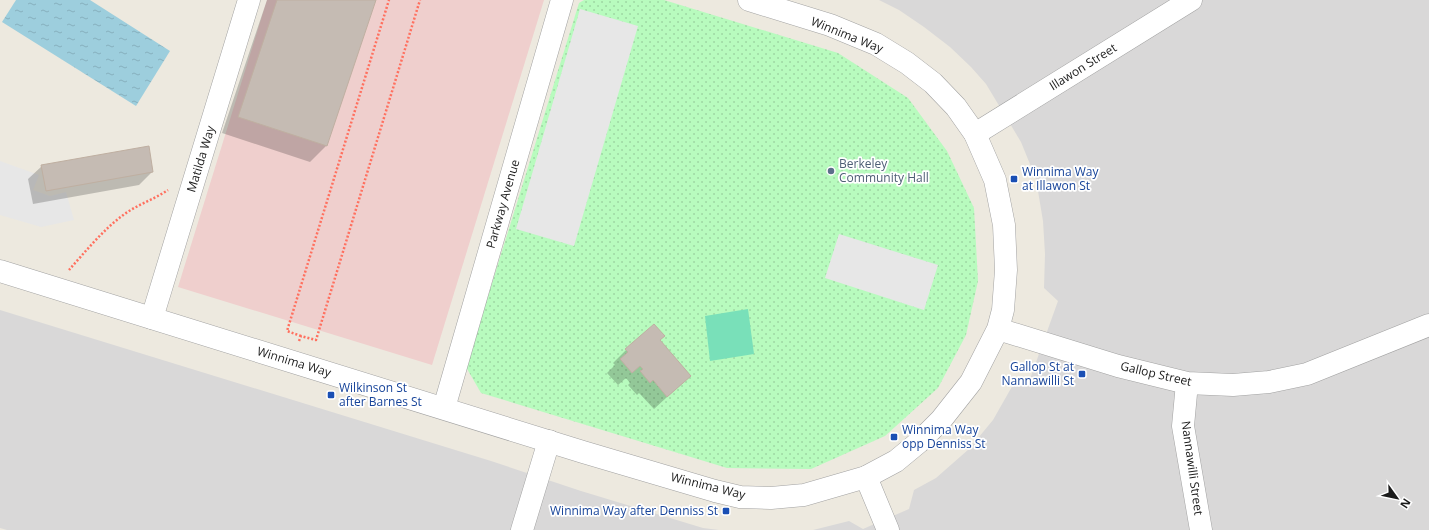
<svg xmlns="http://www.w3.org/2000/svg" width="1429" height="530" font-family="'Open Sans',sans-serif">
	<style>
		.residential { fill: #d9d8d8 }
		.commercial { fill: #efcfcd }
		.park { fill: url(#park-dots) }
		.pitch { fill: #79e0b9 }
		.parking { fill: #e7e7e7 }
		.water { fill: url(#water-ripples) }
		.shadow { fill: #0003 }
		.building { fill: #c5bbb3; stroke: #bfafa1 }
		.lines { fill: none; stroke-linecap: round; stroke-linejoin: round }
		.minor-casing { stroke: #a2a2a2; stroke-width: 23 }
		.tertiary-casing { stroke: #a2a2a2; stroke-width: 23 }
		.path { stroke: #ff705f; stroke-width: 2.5; stroke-dasharray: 2 2; stroke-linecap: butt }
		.minor { stroke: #fff; stroke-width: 22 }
		.tertiary { stroke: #fff; stroke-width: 22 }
		.service-dot { fill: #5c6f8a; stroke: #fff; stroke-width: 1.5 }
		.transit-dot { fill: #1a4fb4; stroke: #fff; stroke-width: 1.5 }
		.labels { text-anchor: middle; stroke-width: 3.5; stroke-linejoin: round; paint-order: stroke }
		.street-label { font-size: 12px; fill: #1b1b1b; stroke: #fff }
		.service-label { font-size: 12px; fill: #4e5e75; stroke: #fff; text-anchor: start }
		.transit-label { font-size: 12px; fill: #164399; stroke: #fff; text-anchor: start }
	</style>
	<defs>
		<pattern id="park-dots" width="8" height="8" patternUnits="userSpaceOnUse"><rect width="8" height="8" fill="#b8fbbe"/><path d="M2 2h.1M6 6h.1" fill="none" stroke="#9ed7a3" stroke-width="1.8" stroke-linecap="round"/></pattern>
		<pattern id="water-ripples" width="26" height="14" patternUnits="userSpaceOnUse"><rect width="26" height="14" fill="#9dcedd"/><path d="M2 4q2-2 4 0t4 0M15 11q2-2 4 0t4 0" fill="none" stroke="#87b0bd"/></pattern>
	</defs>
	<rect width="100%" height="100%" fill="#ede9df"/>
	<!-- residential -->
	<path class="residential" d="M879 0H1429V530H813L849 521 863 529 909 509 914 490 936 478 969 449 993 420 1014 383 1030 379 1058 301 1044 288 1045 254 1043 221 1036 179 1021 142 986 84 971 67 950 47 924 27 899 10Z
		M0 310 491 461 581 491 703 528 719 530H7L0 528Z"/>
	<!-- commercial -->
	<path class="commercial" d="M267 0H544L432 365 178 287Z"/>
	<!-- park -->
	<path class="park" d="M584 0H664L838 53 908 98 947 151 974 208 978 281 966 335 938 388 885 436 811 469 727 468 481 393 466 367 579 3Z"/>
	<!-- pitch -->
	<path class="pitch" d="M748 309 754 354 710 361 705 316Z"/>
	<!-- parking -->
	<path class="parking" d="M580 9 638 26 574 246 516 229Z
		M0 161 39 175 33 190 50 196 66 192 74 220 41 227 0 215Z
		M839 234 938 265 924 310 825 278Z"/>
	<!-- water -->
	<path class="water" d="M16 0H90L170 51 136 106 2 22Z"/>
	<!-- shadow -->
	<path class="shadow" d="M267 0H375L326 146 310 162 222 133Z
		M42 166 152 172 139 185 33 204 28 179Z
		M659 340 690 376 654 409 639 393 637 395 628 385 630 383 626 378 618 385 607 373 615 365 613 363 626 350Z"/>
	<!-- building -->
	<path class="building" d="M277 0H376L327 146 238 117Z
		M149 146 153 172 46 191 41 165Z
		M654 324 665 336 660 340 691 376 667 397 653 380 650 383 640 371 643 369 640 366 632 373 620 359 628 352 625 349Z"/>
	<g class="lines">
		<defs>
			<path id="minor" d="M975 134 1191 0
				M152 318 249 0
				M444 408 562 0
				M866 477 888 530
				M522 530 549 441"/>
			<path id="tertiary" d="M0 271 583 452 715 491 740 497 771 498 804 495 866 477 896 461 919 442 941 420 971 382 998 329 1003 310 1006 270 1004 225 995 180 975 134 956 107 933 83 907 63 876 44 830 25 749 0
				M998 329 1118 366 1187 383 1233 385 1269 382 1307 374 1429 325
				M1187 383 1183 426 1201 530"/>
		</defs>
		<!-- minor casing -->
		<use href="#minor" class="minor-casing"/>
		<!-- tertiary casing -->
		<use href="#tertiary" class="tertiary-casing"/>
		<!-- path -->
		<path class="path" d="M69 270C84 253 104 229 122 216 136 205 153 200 168 190
			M301 336 287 331 389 0
			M299 341 301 336 316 340 420 0"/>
		<!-- minor -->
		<use href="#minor" class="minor"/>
		<!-- tertiary -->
		<use href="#tertiary" class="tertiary"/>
	</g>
	<!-- markers -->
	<circle class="service-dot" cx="831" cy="171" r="4"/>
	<g class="transit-dot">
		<rect x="1010" y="175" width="8" height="8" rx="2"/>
		<rect x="1078" y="370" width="8" height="8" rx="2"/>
		<rect x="327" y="391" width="8" height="8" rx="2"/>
		<rect x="890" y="433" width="8" height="8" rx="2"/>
		<rect x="722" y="507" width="8" height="8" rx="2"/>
	</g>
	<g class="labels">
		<!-- street labels -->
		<g class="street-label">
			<text transform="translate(847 35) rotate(22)" y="4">Winnima Way</text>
			<text transform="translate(1083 67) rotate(-32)" y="4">Illawon Street</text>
			<text transform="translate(201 159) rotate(-73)" y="4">Matilda Way</text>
			<text transform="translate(503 204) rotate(-74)" y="4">Parkway Avenue</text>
			<text transform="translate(294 362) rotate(17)" y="4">Winnima Way</text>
			<text transform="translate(1156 374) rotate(13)" y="4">Gallop Street</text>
			<text transform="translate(1192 468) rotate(82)" y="4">Nannawilli Street</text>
			<text transform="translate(708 486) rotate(14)" y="4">Winnima Way</text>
		</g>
		<!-- service labels -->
		<g class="service-label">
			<text x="839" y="168">Berkeley<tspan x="839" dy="14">Community Hall</tspan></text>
		</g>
		<!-- transit labels -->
		<g class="transit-label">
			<text x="1022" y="176">Winnima Way<tspan x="1022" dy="14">at Illawon St</tspan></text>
			<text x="1074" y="371" text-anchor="end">Gallop St at<tspan x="1074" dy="14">Nannawilli St</tspan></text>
			<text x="339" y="392">Wilkinson St<tspan x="339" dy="14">after Barnes St</tspan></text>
			<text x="902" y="434">Winnima Way<tspan x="902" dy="14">opp Denniss St</tspan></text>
			<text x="718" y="515" text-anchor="end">Winnima Way after Denniss St</text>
		</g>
	</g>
	<!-- north arrow -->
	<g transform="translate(1397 498) rotate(123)" stroke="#ffffff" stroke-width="3" paint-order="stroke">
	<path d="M0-3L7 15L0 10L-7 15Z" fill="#1b1b1b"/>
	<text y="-6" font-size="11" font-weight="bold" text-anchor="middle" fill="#1b1b1b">N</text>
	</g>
</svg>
